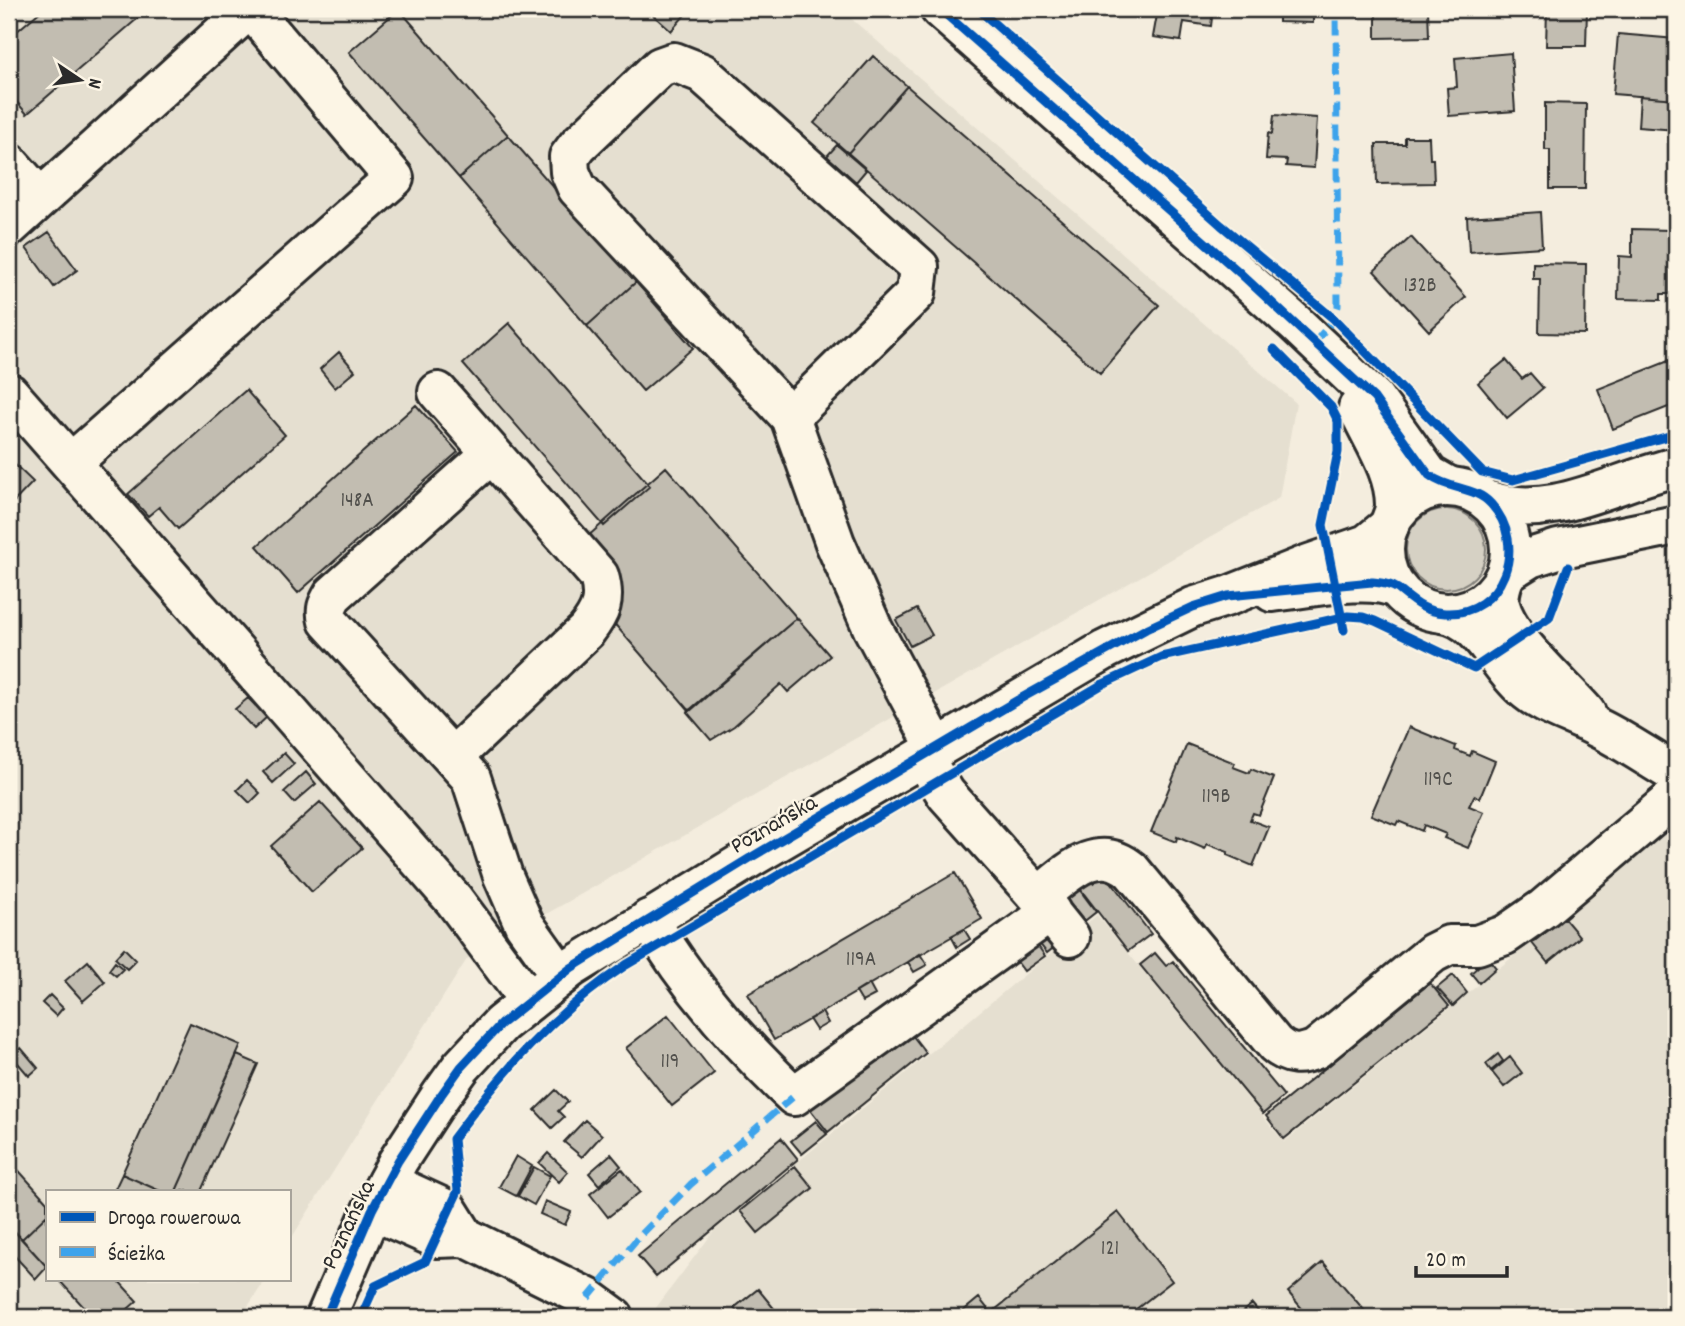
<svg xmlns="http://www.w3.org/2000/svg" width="1685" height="1326" font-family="Dekko,sans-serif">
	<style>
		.built { fill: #e5dfd0 }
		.green { fill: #d6d1c4; stroke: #807e78; stroke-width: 2 }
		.building { fill: #c2bdb1; stroke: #2b2b2b; stroke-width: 2 }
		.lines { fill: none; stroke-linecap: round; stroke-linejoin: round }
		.minor-casing { stroke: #2b2b2b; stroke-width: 44 }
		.major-casing { stroke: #2b2b2b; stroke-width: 44 }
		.minor { stroke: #fcf5e5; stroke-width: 38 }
		.major { stroke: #fcf5e5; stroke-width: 38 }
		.quiet { stroke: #3ea3eb; stroke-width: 7; stroke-dasharray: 14 7; stroke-linecap: butt }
		.cycleway-casing { stroke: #fcf5e5; stroke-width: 13 }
		.cycleway { stroke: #0057b8; stroke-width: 9 }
		.labels { text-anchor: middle; stroke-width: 5; stroke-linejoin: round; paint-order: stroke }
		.number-label { font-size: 21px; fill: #51504c }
		.street-label { font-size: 24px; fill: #2b2b2b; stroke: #fcf5e5 }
	</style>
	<rect width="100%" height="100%" fill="#f4edde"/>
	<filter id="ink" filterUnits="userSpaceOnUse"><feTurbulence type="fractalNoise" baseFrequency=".0143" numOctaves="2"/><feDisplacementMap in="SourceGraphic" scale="14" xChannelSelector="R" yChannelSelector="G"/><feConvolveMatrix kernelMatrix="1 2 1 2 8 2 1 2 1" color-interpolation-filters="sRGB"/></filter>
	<g filter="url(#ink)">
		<!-- built -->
		<path class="built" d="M9 9H840L1296 403 1279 498 467 959 289 1242V1191H47V1279H266L241 1317H9Z
			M1676 825V1317H649L714 1231 1097 915 1284 1142Z"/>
		<!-- green -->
		<path class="green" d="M1406 549a40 40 0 1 1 80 0a40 40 0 1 1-80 0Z"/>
		<!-- building -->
		<path class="building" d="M43 9H140L144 13 27 114 9 93V38Z
			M399 9 508 135 459 178 349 52Z
			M660 9H690L671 31 654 16Z
			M1158 9H1213L1211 26 1184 22 1181 41 1153 37Z
			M1278 9H1313V23L1278 22Z
			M1376 9H1428L1429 37 1376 38Z
			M1547 9H1587L1586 46H1546Z
			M1618 34 1676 39V99L1613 94Z
			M1511 53 1515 111 1449 116 1447 88 1457 87 1455 58Z
			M873 56 907 86 848 153 814 123Z
			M907 86 1159 305 1100 373 848 153Z
			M1640 96 1676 99V130L1638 127Z
			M1545 103 1586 104 1585 189H1550V150H1545Z
			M1274 115 1317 118 1314 168 1286 166 1287 160 1266 159 1268 133 1272 134Z
			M508 135 636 282 587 326 459 178Z
			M1405 137H1429L1430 159H1433L1434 183 1377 184 1376 144H1405Z
			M837 145 866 170 856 182 827 156Z
			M1540 212 1542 247 1469 252 1467 217Z
			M1632 229 1670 230V294H1661V300L1618 299 1619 256 1632 257Z
			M49 232 77 270 54 287 26 248Z
			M1411 237 1466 297 1429 331 1374 271Z
			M1533 263 1586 264 1585 334 1539 333 1540 279H1533Z
			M636 282 693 348 643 391 587 326Z
			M509 323 650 486 604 526 463 364Z
			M339 352 355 371 335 388 320 369Z
			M1676 358V404L1613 429 1598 389Z
			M1506 360 1522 379 1530 373 1543 388 1507 418 1478 383Z
			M246 390 285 435 178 529 159 507 148 516 128 494Z
			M416 405 458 452 298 593 257 546Z
			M9 459 33 482 9 507Z
			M666 467 797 618 690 711 560 561Z
			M917 609 932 635 910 646 896 620Z
			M797 618 830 656 788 692 781 684 734 726 711 740 687 712Z
			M248 698 267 717 254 729 235 709Z
			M1409 727 1456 746 1455 750 1470 756 1472 751 1495 761 1480 798 1474 796 1469 806 1484 812 1468 848 1444 838 1446 834 1424 825 1422 831 1398 821 1396 825 1371 815Z
			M1187 744 1235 763 1233 767 1249 773 1251 769 1274 778 1259 815 1253 813 1250 820 1269 827 1253 866 1227 855 1228 852 1207 844 1205 849 1177 837 1176 842 1151 832Z
			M284 753 294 764 273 783 263 772Z
			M306 772 316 784 294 803 284 792Z
			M247 780 260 793 250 803 237 790Z
			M320 802 362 848 312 892 271 846Z
			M955 873 982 919 774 1040 748 994Z
			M1105 874 1151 934 1128 951 1078 886 1089 877 1093 883Z
			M1079 889 1096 912 1077 927 1059 904Z
			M1564 918 1580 937 1548 963 1532 943Z
			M964 929 970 939 957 947 951 936Z
			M1045 930 1057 945 1047 953 1035 938Z
			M1033 939 1045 956 1024 971 1012 955Z
			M124 948 136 960 127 969 115 958Z
			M1155 953 1166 966 1173 961 1284 1096 1263 1114 1140 965Z
			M920 954 927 965 914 972 908 962Z
			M1488 958 1496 968 1479 983 1471 973Z
			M88 961 105 982 83 1001 65 981Z
			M115 962 123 969 116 976 109 970Z
			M1453 975 1467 993 1453 1006 1437 988Z
			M1430 983 1449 1006 1284 1139 1266 1116Z
			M869 984 875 995 862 1002 856 992Z
			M50 995 63 1008 56 1016 42 1003Z
			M822 1012 828 1023 816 1030 809 1019Z
			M668 1015 714 1073 672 1106 626 1048Z
			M190 1023 241 1045 176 1191H160L122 1174Z
			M909 1031 926 1053 828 1132 810 1109Z
			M21 1048 38 1068 29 1076 12 1056Z
			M1498 1054 1503 1061 1491 1071 1486 1064Z
			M237 1055 258 1064 201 1191H176Z
			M1510 1057 1522 1073 1504 1087 1492 1072Z
			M556 1090 568 1102 558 1111 564 1117 552 1128 535 1110Z
			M585 1120 602 1135 582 1157 564 1142Z
			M816 1121 827 1134 802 1154 791 1141Z
			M781 1138 798 1159 656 1277 638 1256Z
			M548 1153 568 1172 559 1182 539 1163Z
			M611 1154 621 1166 599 1185 589 1173Z
			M516 1156 532 1166 516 1196 499 1187Z
			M12 1163 47 1202V1215L22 1239 9 1225V1166Z
			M795 1166 813 1188 758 1233 740 1211Z
			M534 1167 550 1176 534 1205 518 1196Z
			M622 1169 640 1192 608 1217 590 1194Z
			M122 1174 160 1191H114Z
			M545 1201 571 1212 565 1225 540 1214Z
			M1118 1212 1172 1281 1126 1317H956L979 1298 991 1313Z
			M47 1215V1267L22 1239Z
			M15 1232 47 1267 36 1279 9 1250V1238Z
			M1323 1262 1370 1317H1309L1288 1292Z
			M58 1279H117L137 1301 119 1317H93Z
			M758 1289 781 1317H741L734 1308Z
			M1252 1304 1263 1317H1236Z"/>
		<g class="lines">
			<defs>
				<path id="minor" d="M940 9 1295 323 1374 398 1429 475 1450 487
					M9 163 40 198
					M9 227 249 9
					M438 392 599 576C606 600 601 612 586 631L453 757
					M9 393 454 900 529 1001
					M1358 408C1371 438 1395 470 1395 505 1395 512 1391 519 1389 526
					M790 417 916 293 919 267 702 73 674 62 660 67 578 145 569 157 570 172 577 188 790 417 835 543 873 629 937 749
					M491 454 333 595C327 605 325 610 328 621L471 778 503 876 524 924 561 976
					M71 463 394 178 251 9
					M1506 573C1502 583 1498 593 1500 605 1509 640 1562 685 1586 713
					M1443 613C1481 619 1496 665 1523 688 1544 707 1573 714 1598 728 1625 741 1650 759 1676 774
					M923 757 946 794 1038 897 1070 937
					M1038 897C1066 875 1096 841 1131 870L1275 1044C1289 1056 1300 1056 1316 1049L1433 953 1449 945H1477L1505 935 1544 908 1676 796
					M649 919C687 985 739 1044 794 1096L1051 912
					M387 1182 448 1210 465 1237
					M372 1210 436 1238 465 1237 588 1298 614 1317"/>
				<path id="major" d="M1384 550a63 63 0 1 1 126 0a63 63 0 1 1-126 0Z
					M1489 501C1554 521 1614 481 1676 467
					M1506 573 1530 558 1558 549 1676 525
					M1272 592C1305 589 1370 574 1398 589
					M326 1317 372 1210 398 1161 441 1095 461 1067 501 1024 571 968 750 858 1105 650 1193 607 1228 596 1309 564 1367 544 1389 526"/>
			</defs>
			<!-- minor casing -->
			<use href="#minor" class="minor-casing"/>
			<!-- major casing -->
			<use href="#major" class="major-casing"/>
			<!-- minor -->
			<use href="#minor" class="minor"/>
			<!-- major -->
			<use href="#major" class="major"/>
			<!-- quiet -->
			<path class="quiet" d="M1315 342 1334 319 1338 306 1336 9
				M588 1298 635 1241 691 1184 794 1096"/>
			<defs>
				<path id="cycleway" d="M978 9 1221 225 1334 319 1482 472 1513 480 1676 434
					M1274 349 1331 407 1338 421V452L1323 525 1344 630
					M326 1317 372 1210 398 1161 441 1095 461 1067 501 1024 571 968 750 858 1018 700 1146 629 1193 607 1228 596 1372 582C1381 583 1391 584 1398 589 1413 601 1424 612 1445 613 1503 616 1529 545 1491 504 1475 486 1448 490 1429 475L1374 398 1240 273 940 9
					M361 1317 375 1286 425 1262 458 1191 453 1139C504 1070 554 1012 626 965L1103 684 1161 657 1348 616 1363 617 1375 621 1474 668 1549 618 1568 567"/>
			</defs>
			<!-- cycleway casing -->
			<use href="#cycleway" class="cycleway-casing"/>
			<!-- cycleway -->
			<use href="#cycleway" class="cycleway"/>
		</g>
	</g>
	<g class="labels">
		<!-- number labels -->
		<g class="number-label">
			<text x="1420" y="291">132B</text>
			<text x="357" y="506">148A</text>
			<text x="1438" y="785">119C</text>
			<text x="1216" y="802">119B</text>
			<text x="861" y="965">119A</text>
			<text x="670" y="1067">119</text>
			<text x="1110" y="1254">121</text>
		</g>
		<!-- street labels -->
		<g class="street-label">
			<text transform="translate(773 823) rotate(-30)" y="8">Poznańska</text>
			<text transform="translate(347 1224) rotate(-65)" y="8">Poznańska</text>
		</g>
	</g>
	<!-- margin -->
	<rect width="1685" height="1326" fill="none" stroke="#fcf5e5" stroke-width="35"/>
	<rect x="18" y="18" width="1650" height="1291" fill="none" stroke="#2b2b2b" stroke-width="2.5" filter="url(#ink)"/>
	<!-- legend -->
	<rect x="46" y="1190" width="245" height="91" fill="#fcf5e5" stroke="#a8a49b" stroke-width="2"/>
	<rect x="60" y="1212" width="35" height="10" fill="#0057b8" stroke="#a8a49b" stroke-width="2"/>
	<text x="108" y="1224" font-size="21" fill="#2b2b2b">Droga rowerowa</text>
	<rect x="60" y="1247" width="35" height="10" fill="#3ea3eb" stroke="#a8a49b" stroke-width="2"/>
	<text x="108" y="1260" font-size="21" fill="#2b2b2b">Ścieżka</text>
	<!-- north arrow -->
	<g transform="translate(80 80) rotate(103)" stroke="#fcf5e5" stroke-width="5" paint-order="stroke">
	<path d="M0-5L12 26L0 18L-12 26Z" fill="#2b2b2b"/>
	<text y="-10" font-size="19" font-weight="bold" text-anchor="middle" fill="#2b2b2b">N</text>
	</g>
	<!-- scale -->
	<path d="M1416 1266v10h91v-10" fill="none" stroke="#2b2b2b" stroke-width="3.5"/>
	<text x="1426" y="1266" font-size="21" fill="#2b2b2b" stroke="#fcf5e5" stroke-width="5" paint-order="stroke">20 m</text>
</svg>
